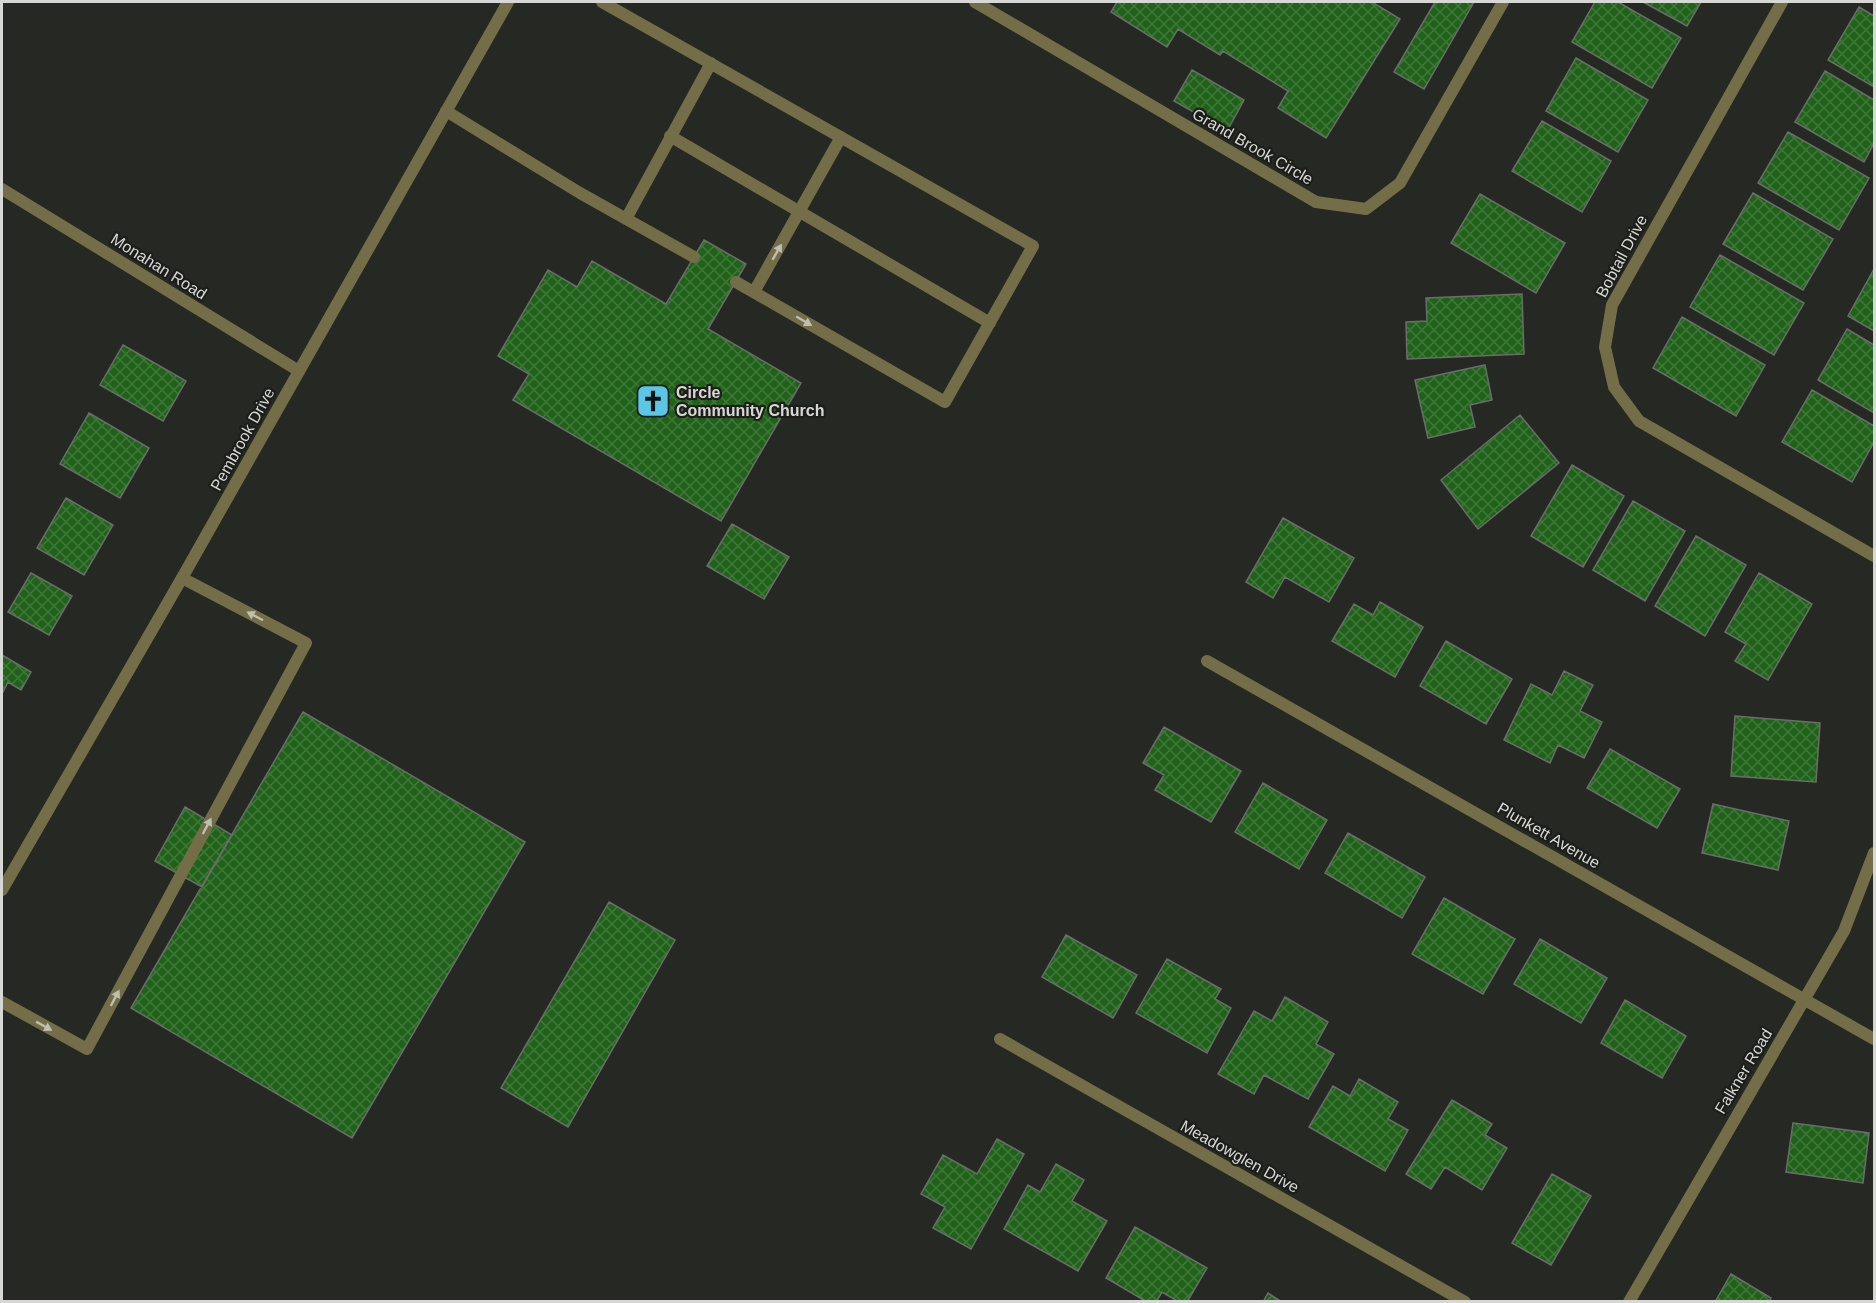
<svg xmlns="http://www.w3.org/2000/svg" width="1876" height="1303" font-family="Helvetica,sans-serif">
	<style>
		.building { fill: url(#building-cross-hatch); stroke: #6a6d6a; stroke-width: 1.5 }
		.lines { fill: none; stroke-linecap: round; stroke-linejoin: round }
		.service { stroke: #736e48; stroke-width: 12 }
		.minor { stroke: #736e48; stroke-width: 12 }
		.tertiary { stroke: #736e48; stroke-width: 12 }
		.oneway { fill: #bebeb2 }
		.labels { text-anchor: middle; stroke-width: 4.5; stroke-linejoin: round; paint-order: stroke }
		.street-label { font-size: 16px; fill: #d7d8d6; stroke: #1d1e1a }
		.poi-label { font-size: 16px; font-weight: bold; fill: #d7d8d6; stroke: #1d1e1a; text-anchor: start }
	</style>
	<defs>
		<pattern id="building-cross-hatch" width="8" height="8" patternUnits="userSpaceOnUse" patternTransform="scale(1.5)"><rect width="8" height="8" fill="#206219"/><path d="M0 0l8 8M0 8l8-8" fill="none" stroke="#40783a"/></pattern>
	</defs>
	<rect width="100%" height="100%" fill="#262824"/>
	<!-- building -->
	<path class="building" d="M1117 2H1372L1400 19 1326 138 1278 108 1288 91 1223 51 1220 55 1178 29 1167 47 1111 12Z
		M1435 2H1474L1424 89 1394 72Z
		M1595 2H1618L1681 38 1652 88 1572 42Z
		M1643 2H1701L1687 26Z
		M1859 7 1874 16V87L1828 60Z
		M1576 58 1648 100 1618 152 1546 111Z
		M1192 70 1244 100 1227 131 1174 101Z
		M1825 71 1874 100V143L1864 162 1795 122Z
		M1542 121 1611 161 1582 212 1512 171Z
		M1788 132 1869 178 1839 230 1758 183Z
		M1753 193 1833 239 1803 290 1723 244Z
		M1480 194 1565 243 1536 293 1451 243Z
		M704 240 746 264 708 329 801 383 721 521 513 400 529 374 498 356 548 270 577 287 592 261 666 304Z
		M1720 255 1804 303 1774 355 1690 307Z
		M1874 269V331L1848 316Z
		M1522 294 1524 354 1407 359 1406 322 1427 321 1426 298Z
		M1682 317 1765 365 1736 416 1653 368Z
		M1847 329 1874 345V413L1818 380Z
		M123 345 186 381 163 421 100 385Z
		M1485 365 1492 400 1470 405 1475 427 1428 438 1415 380Z
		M1812 390 1874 426V442L1852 482 1782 442Z
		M89 413 149 448 120 498 60 464Z
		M1520 415 1559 463 1478 529 1441 480Z
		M1572 465 1624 496 1583 567 1531 536Z
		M66 498 113 525 84 575 37 548Z
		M1633 501 1685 531 1645 601 1593 570Z
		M1283 518 1354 558 1329 602 1285 577 1273 598 1246 582Z
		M732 524 789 557 764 599 707 566Z
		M1696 536 1746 565 1705 636 1655 606Z
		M31 573 72 596 49 635 8 612Z
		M1759 573 1812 604 1768 680 1735 661 1746 644 1725 632Z
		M1380 602 1423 627 1395 677 1332 641 1354 604 1373 615Z
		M1446 641 1512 679 1486 724 1420 686Z
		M2 655 31 672 21 690 8 682 2 694Z
		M1564 671 1593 685 1580 711 1602 722 1584 758 1558 745 1550 763 1504 740 1531 684 1552 695Z
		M303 712 525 842 352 1138 131 1008Z
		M1735 716 1820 723 1816 782 1731 776Z
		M1164 727 1241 771 1211 822 1155 790 1164 775 1143 763Z
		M1610 749 1680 789 1657 828 1587 788Z
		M1263 783 1327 820 1299 869 1235 832Z
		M1713 804 1789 821 1778 870 1702 853Z
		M185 807 232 835 202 887 155 861Z
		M1348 833 1425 877 1402 918 1325 873Z
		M1444 898 1515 939 1483 994 1412 954Z
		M609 902 675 940 568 1127 501 1088Z
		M1066 935 1137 975 1113 1018 1042 977Z
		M1540 939 1607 978 1581 1023 1514 984Z
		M1167 959 1221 989 1215 999 1231 1008 1207 1053 1136 1013Z
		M1285 997 1328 1022 1316 1044 1334 1054 1308 1099 1264 1075 1254 1094 1218 1074 1254 1011 1272 1021Z
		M1625 1000 1686 1036 1662 1078 1601 1043Z
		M1359 1079 1398 1102 1388 1119 1408 1130 1385 1171 1309 1127 1333 1086 1350 1096Z
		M1452 1100 1492 1124 1485 1135 1507 1148 1482 1190 1445 1167 1431 1189 1406 1174Z
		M1793 1123 1869 1133 1863 1183 1786 1172Z
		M997 1139 1024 1154 971 1249 933 1228 945 1207 921 1194 943 1155 977 1174Z
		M1056 1164 1084 1180 1072 1201 1107 1221 1078 1271 1004 1229 1028 1185 1040 1192Z
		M1552 1174 1591 1196 1551 1265 1512 1243Z
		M1135 1227 1207 1268 1187 1302H1179L1162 1292 1156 1302H1147L1106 1278Z
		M1731 1274 1771 1298 1769 1302H1715Z
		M1268 1293 1282 1302H1263Z"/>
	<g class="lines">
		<!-- service -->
		<path class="service" d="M602 2 1033 246 945 402 736 282
			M975 2 1316 202 1366 209 1400 183 1503 2
			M446 111 580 193 694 257
			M670 136 990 323
			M626 219 711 63
			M754 292 841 137
			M2 1002 87 1049 306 643 182 578"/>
		<!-- minor -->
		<path class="minor" d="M1782 2 1612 305 1605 347 1614 387 1639 421 1874 556
			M2 189 299 371
			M1207 661 1874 1039
			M1000 1039 1465 1302
			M1629 1302 1844 931 1874 853"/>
		<!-- tertiary -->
		<path class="tertiary" d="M2 890 182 578 508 2"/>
	</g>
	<!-- one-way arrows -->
	<defs><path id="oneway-solid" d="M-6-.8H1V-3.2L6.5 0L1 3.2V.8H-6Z" transform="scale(1.5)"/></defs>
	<g class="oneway">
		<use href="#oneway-solid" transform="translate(777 252) rotate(-60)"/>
		<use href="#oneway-solid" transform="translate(804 321) rotate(30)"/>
		<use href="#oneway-solid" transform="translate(255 616) rotate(-152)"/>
		<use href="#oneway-solid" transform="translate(207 826) rotate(-62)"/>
		<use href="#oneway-solid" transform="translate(115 998) rotate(-62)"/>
		<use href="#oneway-solid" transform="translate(44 1026) rotate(29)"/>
	</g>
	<!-- icons -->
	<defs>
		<symbol id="church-square" viewBox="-11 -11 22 22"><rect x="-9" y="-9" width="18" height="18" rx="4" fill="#5bc7e7" stroke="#1d1e1a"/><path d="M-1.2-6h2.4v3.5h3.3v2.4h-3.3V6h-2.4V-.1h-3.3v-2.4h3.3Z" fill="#111"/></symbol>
	</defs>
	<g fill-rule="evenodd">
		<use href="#church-square" x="634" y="382" width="38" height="38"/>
	</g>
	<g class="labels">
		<!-- street labels -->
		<g class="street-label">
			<text transform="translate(1253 146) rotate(30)" y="6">Grand Brook Circle</text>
			<text transform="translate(1621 256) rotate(-62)" y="6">Bobtail Drive</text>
			<text transform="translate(159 266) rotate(32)" y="6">Monahan Road</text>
			<text transform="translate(242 439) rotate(-61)" y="6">Pembrook Drive</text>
			<text transform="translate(1549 835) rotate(30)" y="6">Plunkett Avenue</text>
			<text transform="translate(1743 1071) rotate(-59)" y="6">Falkner Road</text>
			<text transform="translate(1240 1156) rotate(29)" y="6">Meadowglen Drive</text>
		</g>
		<!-- poi labels -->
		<g class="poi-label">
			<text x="676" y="398">Circle<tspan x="676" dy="18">Community Church</tspan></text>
		</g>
	</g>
	<!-- border -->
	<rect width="1876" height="1303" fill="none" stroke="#d7d8d6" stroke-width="6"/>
</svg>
